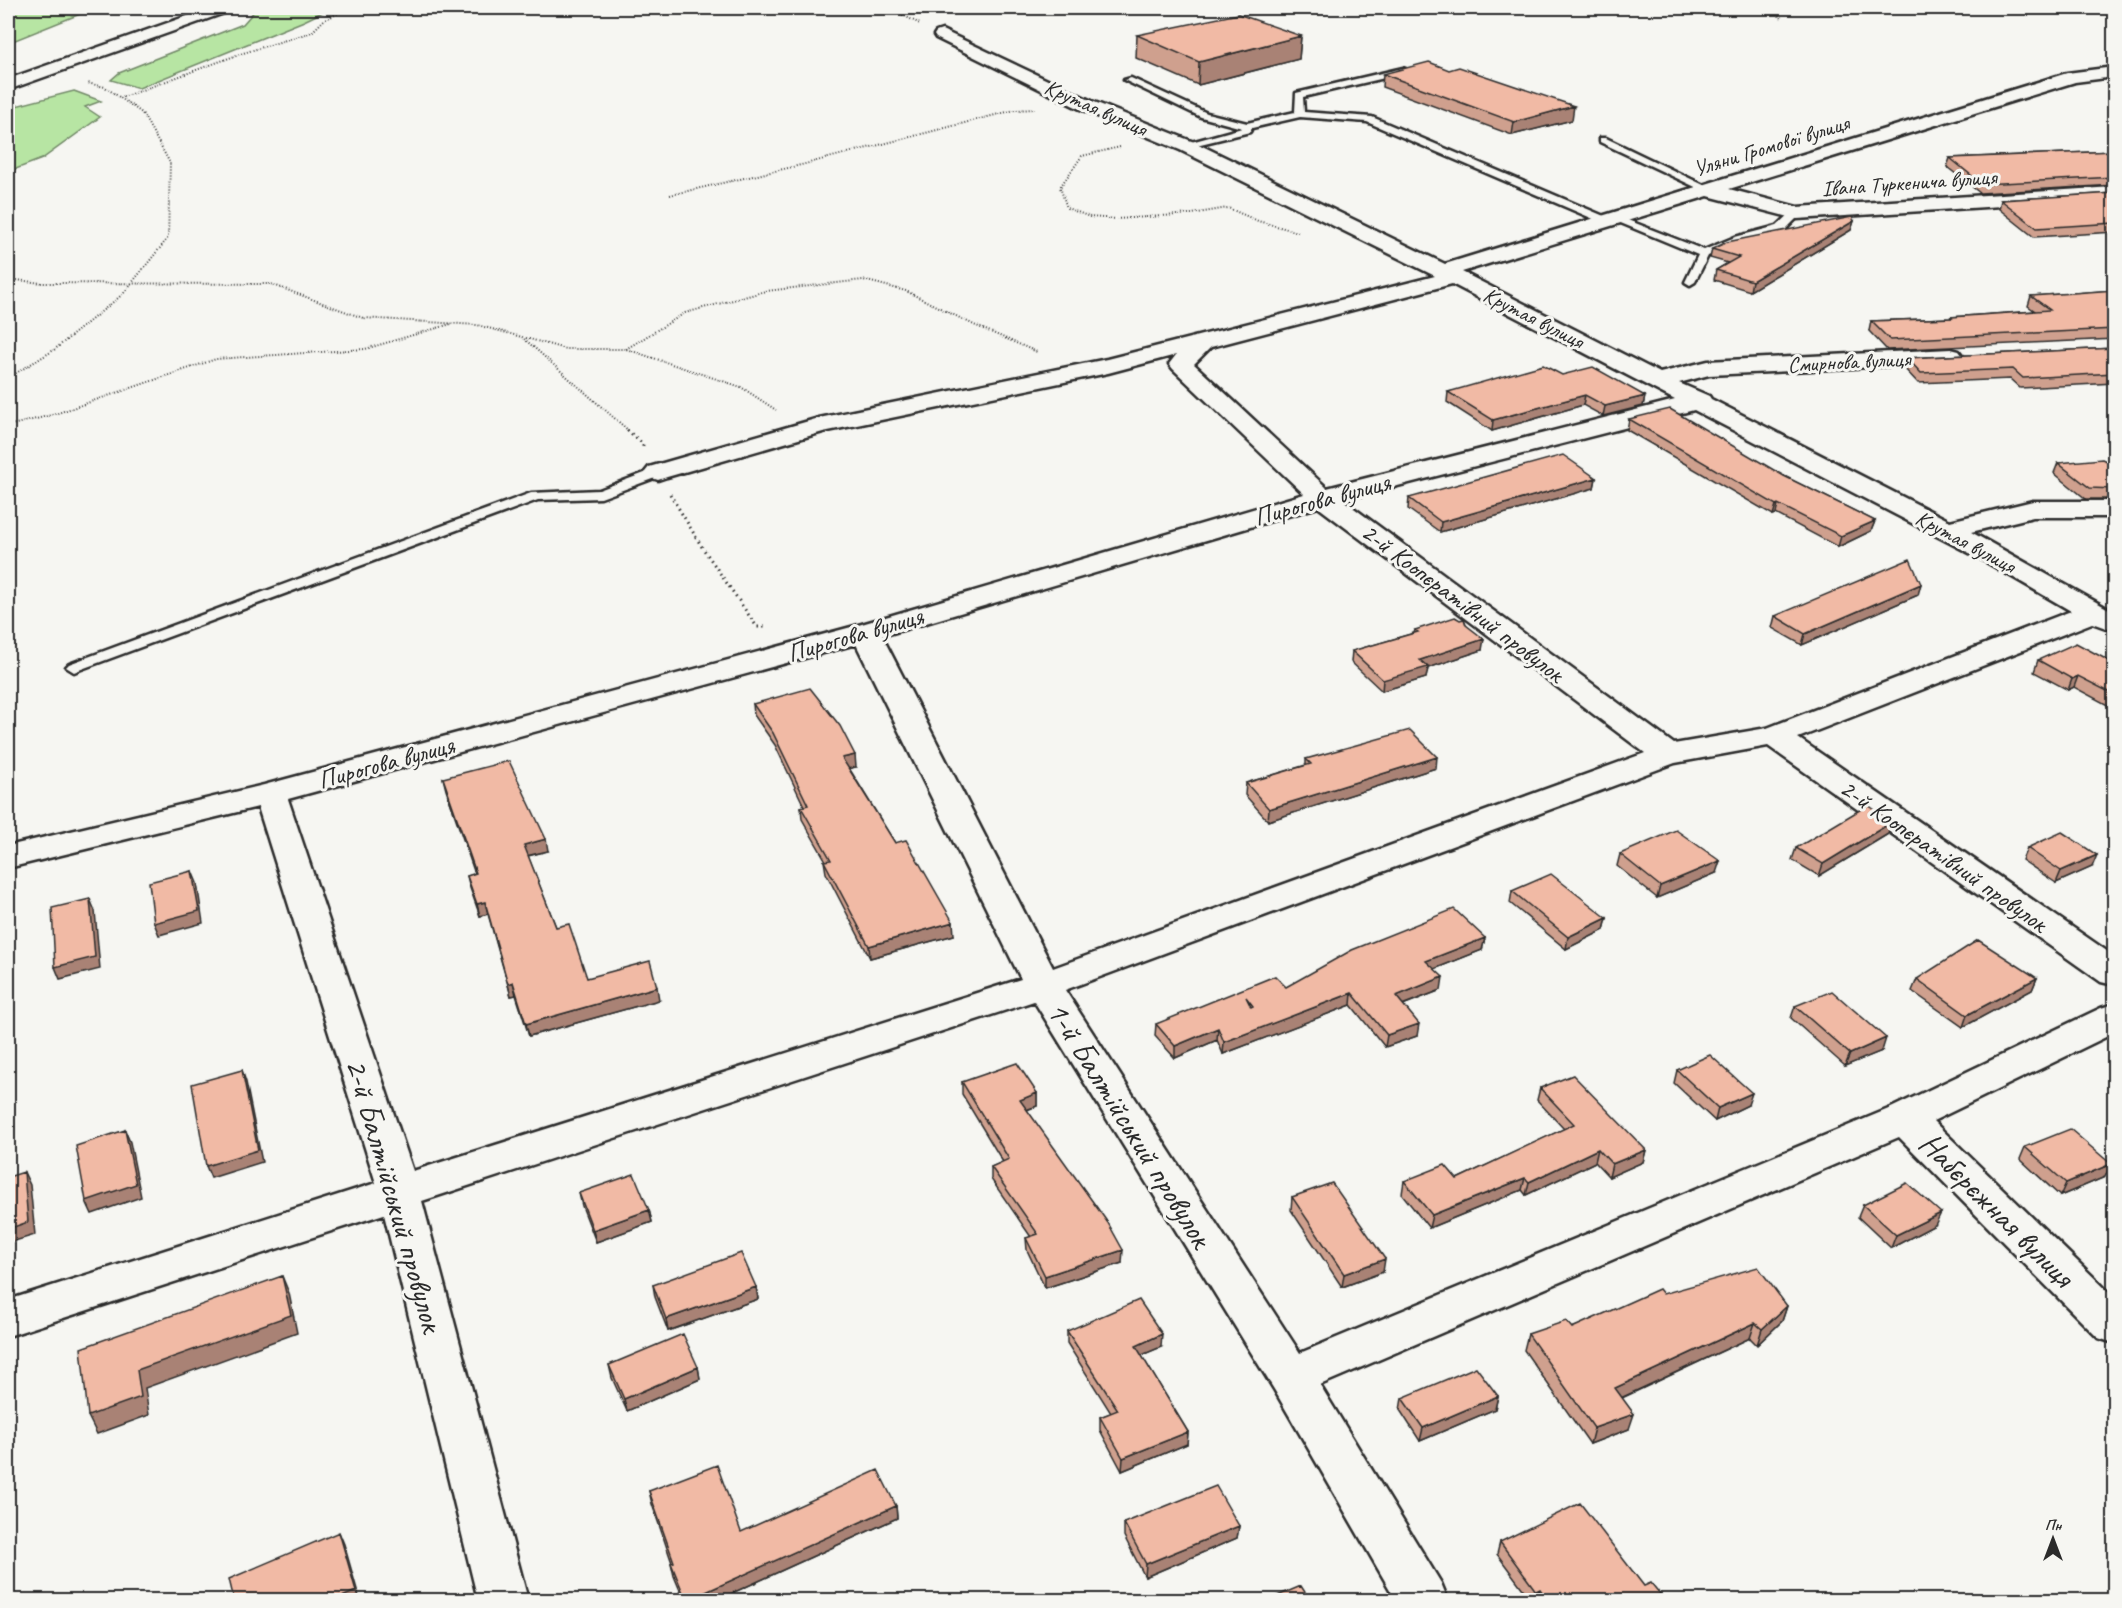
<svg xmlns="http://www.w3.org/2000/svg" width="2122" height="1608" font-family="Caveat,sans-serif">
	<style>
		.green { fill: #b7e5a3; stroke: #718867; stroke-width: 1.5 }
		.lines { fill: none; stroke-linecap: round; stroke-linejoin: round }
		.lane-casing { stroke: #2b2b2b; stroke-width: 5 }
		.street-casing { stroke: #2b2b2b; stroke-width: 5 }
		.primary-casing { stroke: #2b2b2b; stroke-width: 5 }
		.path-far1 { stroke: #2b2b2b; stroke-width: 2; stroke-dasharray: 1 2; stroke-linecap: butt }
		.path { stroke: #2b2b2b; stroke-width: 3; stroke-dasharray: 1.5 4; stroke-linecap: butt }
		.lane { fill: #f6f6f2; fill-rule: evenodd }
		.street { fill: #f6f6f2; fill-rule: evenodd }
		.primary { fill: #f6f6f2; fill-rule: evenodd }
		.wall { fill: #cfa08e; stroke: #2b2b2b; stroke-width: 1.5 }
		.shaded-wall { fill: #a98274; stroke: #2b2b2b; stroke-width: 1.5 }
		.building { fill: #f1baa5; stroke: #2b2b2b; stroke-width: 1.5; fill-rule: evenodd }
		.labels { text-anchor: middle; stroke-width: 6; stroke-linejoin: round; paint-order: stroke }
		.far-street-label { font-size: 22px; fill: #2b2b2b; stroke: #f6f6f2 }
		.street-label { font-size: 26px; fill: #2b2b2b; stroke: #f6f6f2 }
		.near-street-label { font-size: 32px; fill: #2b2b2b; stroke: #f6f6f2 }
	</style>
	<rect width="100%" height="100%" fill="#f6f6f2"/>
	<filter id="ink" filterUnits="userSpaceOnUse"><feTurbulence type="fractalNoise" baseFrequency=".0167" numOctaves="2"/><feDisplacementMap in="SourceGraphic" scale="12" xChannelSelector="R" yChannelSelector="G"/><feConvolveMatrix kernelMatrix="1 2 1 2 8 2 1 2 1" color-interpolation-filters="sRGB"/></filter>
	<g filter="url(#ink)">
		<!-- green -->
		<path class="green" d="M8 8H95L8 43Z
			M257 8H331L304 21 139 88 111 80 119 73 243 24Z
			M74 91 101 101 85 107 100 117 42 159 8 172V108Z"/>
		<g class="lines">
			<defs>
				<path id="lane" d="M1403 68 1406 69V73L1303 97 1304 112 1372 117 1611 219V223H1603L1367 122 1300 117 1252 128 1250 132 1184 148V144L1242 128 1201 117 1124 80 1131 78 1207 113 1247 123 1295 112 1296 93Z
					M1600 138H1606L1714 190 1706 192 1600 142Z
					M1793 211 1802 213 1785 230 1743 241 1708 256 1695 282 1690 285 1685 282 1698 255 1611 219 1620 217 1704 250 1735 237 1777 226Z
					M658 468 664 472 663 475 601 498 538 500 79 670 74 672 66 667 69 664 531 493 599 490Z"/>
				<path id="street" d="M942 30 1092 101 1194 142 1445 264 2067 73 2114 67V77L2075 82 1729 189 1797 207 2114 187V199L1797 219 1708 196 1462 272 1660 373 1708 361 1951 349 1959 351 1963 356 1959 361 1951 363 1709 375 1679 383 1709 396 1711 399 1950 521 2033 501H2114V517H2033L1971 532 2114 612V626L2106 628 2092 623 1798 738 2114 956V985L2101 982 1768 746 1675 763 1065 990 1300 1353 1891 1108 2101 1008 2114 1004V1033L1933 1121 2114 1297V1343L2098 1338 1899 1137 1320 1385 1441 1583 1448 1600H1396L1275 1391 1034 1001 422 1201 528 1600H478L384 1214 8 1336V1300L376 1183 258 807 8 868V846L264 785 855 626 1304 494 1173 369 1169 364 1176 355 1108 373 823 432 667 477 658 480 649 477 645 472 649 467 819 418 1107 359 1435 276 1180 150 1080 109 936 38 934 35 936 32ZM1452 284 1675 400 1327 488 1194 364 1211 347ZM1694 410 1983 560 2071 611 1767 728 1674 744 1343 500ZM1318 507 1645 753 1053 968 882 636ZM856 644 1021 979 413 1171 288 799Z"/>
				<path id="primary" d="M210 8H232L230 11 8 90V79Z"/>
			</defs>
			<!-- lane casing -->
			<use href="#lane" class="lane-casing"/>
			<!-- street casing -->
			<use href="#street" class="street-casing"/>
			<!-- primary casing -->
			<use href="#primary" class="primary-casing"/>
			<!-- path-far1 -->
			<path class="path-far1" d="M889 8 920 24
				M1769 8 1782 18
				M120 98 240 54 312 32 324 20 349 8
				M1120 147 1082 156 1060 187 1067 208 1090 217 1117 219 1192 214 1228 208 1258 221 1298 232
				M670 195 801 165 1015 110 1035 109
				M8 279 42 283 271 284 363 318 477 325 522 337 629 431
				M526 338 565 349H626L741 387 776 410
				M626 349 685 313 766 291 863 280 906 291 974 325 1037 352
				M8 378 54 350 123 294 168 238 170 163 142 113 105 87 87 83
				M8 426 52 415 216 359 365 349 451 324"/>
			<!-- path -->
			<path class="path" d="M627 430 642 443 644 449
				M670 494 702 547 757 627H768"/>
			<!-- lane -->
			<use href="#lane" class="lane"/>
			<!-- street -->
			<use href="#street" class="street"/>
			<!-- primary -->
			<use href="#primary" class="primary"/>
		</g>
		<!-- wall -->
		<path class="wall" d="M1137 35 1301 36 1299 59 1198 85 1136 58Z
			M1383 74 1572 120 1512 135 1382 87Z
			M2115 151V185L1980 193 1947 167 1950 158Z
			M2115 193V232L2034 237 1999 209 2001 200Z
			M1854 221 1851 230 1750 291 1714 280 1716 270 1728 263 1710 258 1712 249Z
			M2115 290V339L1887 350 1869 331 1871 321 1950 318 1951 317 2035 311 2028 306 2031 296Z
			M2115 348V383L2020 388 2010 379 1918 383 1904 368 1907 358Z
			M1562 375 1645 396 1643 406 1603 416 1583 405 1492 431 1447 402 1448 392Z
			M1629 419 1784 476 1875 521 1871 531 1838 547 1776 514 1773 515 1627 430Z
			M2106 461H2115V499H2086L2054 473 2058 463Z
			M1596 478 1594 488 1440 532 1408 509 1409 498Z
			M2115 511V522L2111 519Z
			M1918 595 1802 645 1772 628 1775 616Z
			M1466 625 1482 650 1428 668 1426 678 1382 691 1351 662 1352 651 1414 633 1415 630Z
			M2038 660 2115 664V709L2074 687 2068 690 2034 672Z
			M753 704 856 767 849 768 895 843 954 935 870 958 826 873 824 861H826L802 819 801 807 804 806 775 745 754 715Z
			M1306 759 1436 768 1268 821 1245 795 1246 783 1306 765Z
			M443 778 548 851 528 856 556 927 587 978 659 1000 529 1036 516 995 511 996 488 914 480 916 470 888 467 876 475 874 446 790Z
			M1888 834 1819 876 1792 860 1796 848Z
			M2027 848 2092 867 2056 883 2022 860Z
			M1620 854 1716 873 1657 898 1617 866Z
			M1512 891 1607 918 1604 930 1566 949 1510 903Z
			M1485 938 1482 950 1434 969 1441 990 1403 1005 1417 1036 1385 1047 1351 1005 1223 1054 1217 1040 1175 1058 1155 1036 1156 1024 1286 987Z
			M2037 978 2032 990 1963 1027 1912 991 1917 979Z
			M1795 1006 1882 1051 1845 1066 1791 1018Z
			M1677 1070 1748 1105 1715 1121 1674 1083Z
			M962 1082 1037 1093V1106L1027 1110 1122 1263 1045 1288 1027 1250 1026 1238 1031 1237 991 1179V1167L1003 1162 962 1094Z
			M1540 1088 1646 1150 1643 1162 1609 1177 1595 1162 1526 1195 1522 1190 1429 1228 1402 1194 1404 1181 1457 1179 1564 1129 1537 1100Z
			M2025 1147 2111 1164 2105 1177 2060 1196 2020 1159Z
			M579 1193 649 1210 652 1222 596 1242 582 1206Z
			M1292 1197 1383 1272 1342 1287 1291 1210Z
			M1863 1205 1935 1225 1891 1248 1858 1217Z
			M653 1285 756 1287 758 1299 668 1331 655 1297Z
			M1663 1294 1787 1306 1782 1321 1757 1345 1750 1338 1622 1398 1629 1429 1590 1444 1524 1350 1528 1334 1572 1328Z
			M1067 1331 1161 1347 1141 1355 1188 1432 1187 1444 1122 1471 1100 1430V1417L1111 1413 1067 1343Z
			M609 1365 698 1367 700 1379 627 1411 612 1378Z
			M1498 1396 1495 1409 1420 1441 1400 1410 1402 1398Z
			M649 1491 741 1532 896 1506 897 1518 717 1600H684L674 1576 671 1563H672L652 1504Z
			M1124 1523 1239 1526 1237 1538 1145 1577 1124 1536Z
			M1500 1542 1644 1586 1665 1600H1531L1497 1554Z"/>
		<!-- shaded-wall -->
		<path class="shaded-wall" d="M1301 36 1299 59 1198 85 1199 62Z
			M1574 106 1572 120 1512 135 1514 122Z
			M1854 221 1851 230 1750 291 1752 281Z
			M1585 395 1583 405 1492 431 1493 420Z
			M1645 396 1643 406 1603 416 1605 406Z
			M1596 478 1594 488 1440 532 1441 522Z
			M1778 504 1776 514 1773 515 1776 505Z
			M1875 521 1871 531 1838 547 1841 536Z
			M1921 584 1918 595 1802 645 1805 634Z
			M1484 639 1482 650 1428 668 1426 678 1382 691 1383 680 1420 660Z
			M2078 676 2074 687 2068 690 2072 679Z
			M855 755 856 767 843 770 842 758Z
			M1437 757 1436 768 1268 821 1269 809Z
			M1892 822 1888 834 1819 876 1823 864Z
			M546 839 548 851 526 856 524 845Z
			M2097 855 2092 867 2056 883 2061 871Z
			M1720 861 1716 873 1657 898 1660 886Z
			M192 871 197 883 203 923 159 935 154 923Z
			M90 899 95 911 100 969 60 979 55 967Z
			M485 902 488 914 480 916 477 904Z
			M1607 918 1604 930 1566 949 1568 937Z
			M953 922 954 935 870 958 869 946Z
			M1485 938 1482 950 1424 973 1426 961Z
			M1443 977 1441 990 1394 1008 1396 996Z
			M2037 978 2032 990 1963 1027 1967 1015Z
			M513 982 516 995 511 996 508 984Z
			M657 987 659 1000 529 1036 526 1024Z
			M1352 993 1351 1005 1223 1054 1224 1042Z
			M1419 1024 1417 1036 1385 1047 1387 1035Z
			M1218 1028 1217 1040 1175 1058V1046Z
			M1886 1038 1882 1051 1845 1066 1850 1054Z
			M242 1070 246 1082 262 1162 211 1178 206 1166Z
			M1037 1093V1106L1020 1112V1100Z
			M1752 1093 1748 1105 1715 1121 1718 1108Z
			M125 1130 130 1142 141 1197 92 1214 86 1201Z
			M1598 1149 1595 1162 1526 1195 1529 1182Z
			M1646 1150 1643 1162 1609 1177 1612 1164Z
			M2111 1164 2105 1177 2060 1196 2066 1183Z
			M24 1172 30 1185 35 1235 8 1243V1229Z
			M1525 1178 1522 1190 1429 1228 1432 1215Z
			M649 1210 652 1222 596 1242 593 1230Z
			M1941 1213 1935 1225 1891 1248 1896 1235Z
			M1123 1250 1122 1263 1045 1288V1276Z
			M1385 1259 1383 1272 1342 1287 1344 1274Z
			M282 1276 289 1293 297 1333 145 1388 149 1415 97 1434 88 1416 137 1370Z
			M756 1287 758 1299 668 1331 666 1319Z
			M1787 1306 1782 1321 1757 1345 1762 1329Z
			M1755 1323 1750 1338 1610 1403 1615 1388Z
			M1162 1334 1161 1347 1135 1358 1136 1346Z
			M698 1367 700 1379 627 1411 624 1399Z
			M1498 1396 1495 1409 1420 1441 1423 1428Z
			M1634 1414 1629 1429 1590 1444 1594 1428Z
			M1188 1432 1187 1444 1122 1471 1123 1458Z
			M8 1437 12 1468 8 1469Z
			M896 1506 897 1518 717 1600H688Z
			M1239 1526 1237 1538 1145 1577 1146 1564Z
			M339 1532 344 1544 360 1600H335Z
			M1540 1589 1537 1600H1533L1536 1591Z"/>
		<!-- building -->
		<path class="building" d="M1238 14 1301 36 1199 62 1137 35Z
			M1429 62 1449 70 1459 67 1574 106 1514 122 1383 74Z
			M2115 151V177L1982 184 1950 158Z
			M2115 193V223L2037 228 2001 200Z
			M1852 217 1854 221 1752 281 1716 270 1739 257 1712 249 1727 242Z
			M2115 290V329L1890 340 1871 321 1952 318 1951 317 2050 310 2031 296Z
			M2115 348V373L2023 378 2013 369 1921 373 1907 358Z
			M1543 365 1562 375 1593 367 1645 396 1605 406 1585 395 1493 420 1448 392Z
			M1670 409 1784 476 1875 521 1841 536 1778 504 1776 505 1629 419Z
			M1563 455 1596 478 1441 522 1409 498Z
			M2102 459 2106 461H2115V489L2090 488 2058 463Z
			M1910 559 1921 584 1805 634 1775 616Z
			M1455 617 1460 620 1464 619 1466 625 1484 639 1420 660 1428 667 1383 680 1352 651 1418 632 1415 630Z
			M2076 643 2115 664V695L2078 676 2072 679 2038 660Z
			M810 688 840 726 855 755 842 758 895 843 906 840 953 922 869 946 824 861 831 860 801 807 808 805 773 733 753 704Z
			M1410 730 1437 757 1269 809 1246 783 1311 764 1306 759Z
			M509 761 546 839 524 845 556 927 569 924 587 978 650 961 657 987 526 1024 513 982 508 984 485 902 477 904 467 876 476 873 443 778Z
			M1868 805 1892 822 1823 864 1796 848Z
			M1676 830 1720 861 1660 886 1620 854Z
			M2062 832 2097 855 2061 871 2027 848Z
			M192 871 199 911 154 923 149 882Z
			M1551 874 1607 918 1568 937 1512 891Z
			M90 899 95 957 55 967 52 908Z
			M1454 909 1485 938 1426 961 1443 977 1396 996 1419 1024 1387 1035 1352 993 1224 1042 1218 1028 1175 1046 1156 1024 1275 976 1286 987 1352 950ZM1246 997 1253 1006 1251 1007Z
			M1978 940 2037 978 1967 1015 1917 979Z
			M1832 991 1886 1038 1850 1054 1795 1006Z
			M1710 1055 1752 1093 1718 1108 1677 1070Z
			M1017 1063 1037 1093 1020 1100 1108 1223 1123 1250 1045 1276 1026 1238 1038 1234 991 1167 1009 1159 962 1082Z
			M242 1070 258 1150 206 1166 192 1084Z
			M1573 1075 1646 1150 1612 1164 1598 1149 1529 1182 1525 1178 1432 1215 1404 1181 1445 1165 1457 1179 1574 1124 1540 1088Z
			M2070 1129 2111 1164 2066 1183 2025 1147Z
			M125 1130 136 1184 86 1201 76 1146Z
			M24 1172 28 1222 8 1229V1177Z
			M634 1174 649 1210 593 1230 579 1193Z
			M1332 1183 1385 1259 1344 1274 1292 1197Z
			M1907 1183 1941 1213 1896 1235 1863 1205Z
			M741 1253 756 1287 666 1319 653 1285Z
			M1758 1267 1787 1306 1762 1329 1755 1323 1615 1388 1634 1414 1594 1428 1528 1334 1566 1321 1572 1328 1659 1289 1663 1294Z
			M282 1276 291 1315 137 1370 141 1397 88 1416 81 1348Z
			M1139 1300 1162 1334 1136 1346 1188 1432 1123 1458 1100 1417 1118 1410 1067 1331Z
			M683 1334 698 1367 624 1399 609 1365Z
			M1476 1367 1498 1396 1423 1428 1402 1398Z
			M717 1465 741 1532 878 1470 896 1506 688 1600H686L671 1563 674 1562 649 1491Z
			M1216 1486 1239 1526 1146 1564 1124 1523Z
			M1580 1503 1644 1586 1651 1583 1665 1600H1548L1540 1589 1536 1591 1500 1542Z
			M339 1532 356 1591 335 1600H234L229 1579Z
			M1301 1586 1310 1600H1268Z"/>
	</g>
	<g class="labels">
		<!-- far-street labels -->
		<g class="far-street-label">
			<text transform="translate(1096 107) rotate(24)" y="8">Крутая вулиця</text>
			<text transform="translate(1771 145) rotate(-17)" y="8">Уляни Громової вулиця</text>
			<text transform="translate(1909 182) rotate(-4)" y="8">Івана Туркенича вулиця</text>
			<text transform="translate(1534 317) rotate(27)" y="8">Крутая вулиця</text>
			<text transform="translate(1849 361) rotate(-3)" y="8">Смирнова вулиця</text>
			<text transform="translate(1966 541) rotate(28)" y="8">Крутая вулиця</text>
		</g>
		<!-- street labels -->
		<g class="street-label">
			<text transform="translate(1322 499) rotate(-15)" y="9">Пирогова вулиця</text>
			<text transform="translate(1463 602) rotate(37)" y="9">2-й Коопєратівний провулок</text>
			<text transform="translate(855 634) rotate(-16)" y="9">Пирогова вулиця</text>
			<text transform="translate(386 762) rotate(-15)" y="9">Пирогова вулиця</text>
			<text transform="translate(1944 855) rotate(35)" y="9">2-й Коопєратівний провулок</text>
		</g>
		<!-- near-street labels -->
		<g class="near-street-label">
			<text transform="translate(1130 1124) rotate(58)" y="11">1-й Балтійський провулок</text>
			<text transform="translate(395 1195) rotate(74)" y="11">2-й Балтійський провулок</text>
			<text transform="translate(1997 1209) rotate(45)" y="11">Набєрєжная вулиця</text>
		</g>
	</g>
	<!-- margin -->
	<rect width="2122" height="1608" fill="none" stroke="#f6f6f2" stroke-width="30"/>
	<rect x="15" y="15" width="2092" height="1578" fill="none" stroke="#2b2b2b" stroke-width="2" filter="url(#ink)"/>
	<!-- north arrow -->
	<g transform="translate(2053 1539)" stroke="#f6f6f2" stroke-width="4.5" paint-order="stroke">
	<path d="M0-4.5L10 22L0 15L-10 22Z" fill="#2b2b2b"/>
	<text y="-9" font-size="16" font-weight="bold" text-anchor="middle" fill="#2b2b2b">Пн</text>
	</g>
</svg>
